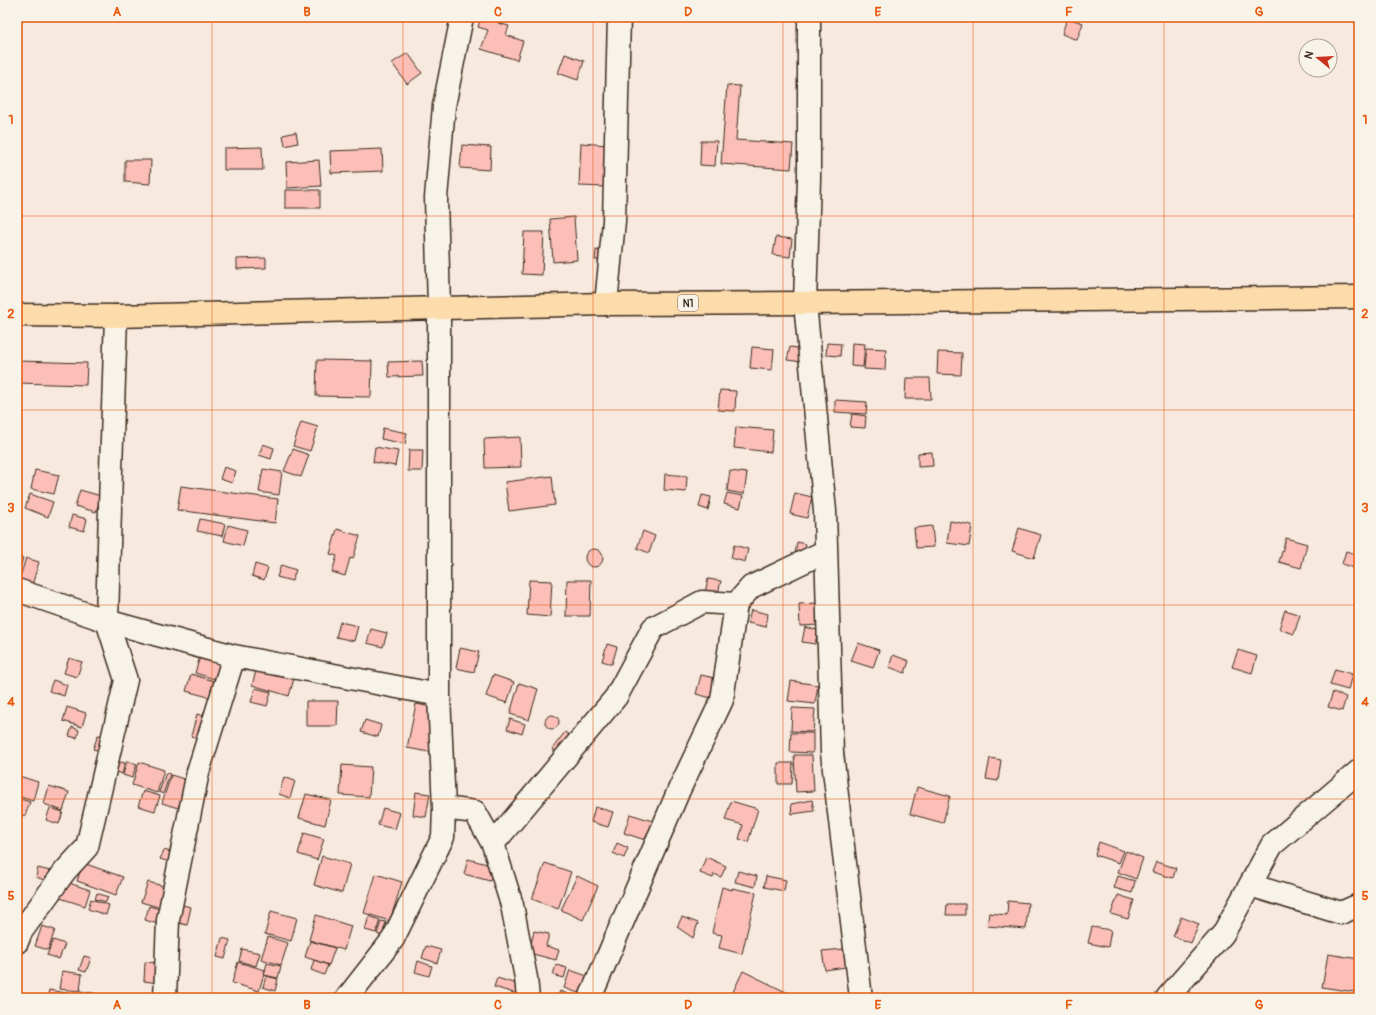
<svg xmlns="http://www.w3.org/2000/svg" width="1376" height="1015" font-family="Pangolin,sans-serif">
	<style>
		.building { fill: #fbbfb8; stroke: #3b2a1e }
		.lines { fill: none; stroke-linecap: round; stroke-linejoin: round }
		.street-casing { stroke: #3b2a1e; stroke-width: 25 }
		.primary-casing { stroke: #3b2a1e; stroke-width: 25 }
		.street { stroke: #f7f3e8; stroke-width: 22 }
		.primary { stroke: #fddcac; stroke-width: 22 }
		.grid { fill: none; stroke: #e8590c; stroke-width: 1; stroke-opacity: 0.55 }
		.labels { text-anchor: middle; stroke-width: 3.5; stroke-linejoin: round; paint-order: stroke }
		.shield { fill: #f7f3e8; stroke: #73665b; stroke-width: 1 }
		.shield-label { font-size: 10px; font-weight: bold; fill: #3b2a1e }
		.neatline { fill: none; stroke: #e8590c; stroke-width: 1.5 }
		.grid-label { font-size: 13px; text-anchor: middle; font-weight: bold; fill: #e8590c }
	</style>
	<rect width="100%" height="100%" fill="#f8e9de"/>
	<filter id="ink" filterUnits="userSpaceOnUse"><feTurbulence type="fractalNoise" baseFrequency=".025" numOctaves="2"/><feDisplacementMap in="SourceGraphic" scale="8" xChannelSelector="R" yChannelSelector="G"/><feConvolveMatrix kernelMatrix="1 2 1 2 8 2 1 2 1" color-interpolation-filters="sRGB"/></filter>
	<g filter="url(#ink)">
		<!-- building -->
		<path class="building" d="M481 17H493L500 19 498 23 509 26 506 35 523 41 517 60 481 49 488 30 478 27Z
			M1067 18 1083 23 1077 40 1062 34Z
			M408 53 422 73 407 84 392 63Z
			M565 54 584 61 578 80 558 73Z
			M727 85 740 86 736 140 793 144 791 169 721 164Z
			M296 132 298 143 285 146 283 135Z
			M701 141H717L715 166 700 165Z
			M581 143 608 145 606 187 579 186Z
			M462 145 491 147 490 170 460 168Z
			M262 147 263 170H224V148Z
			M382 149 383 171 331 173 330 151Z
			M125 160H151L150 184 125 182Z
			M319 160 321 186 287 188 286 162Z
			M285 190H320V208H285Z
			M574 217 577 260 553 262 550 219Z
			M524 232H544L542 275 522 274Z
			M776 237 792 239 790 257 773 255Z
			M596 250 602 251V260H595Z
			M266 258V268L237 269V259Z
			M827 343 841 344 840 356 826 355Z
			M852 343 865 344 863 367 851 366Z
			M752 347 774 349 772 370 750 368Z
			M790 347 805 349 803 362 787 360Z
			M866 348 886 349 885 370 864 369Z
			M938 352 962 353 961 375 937 374Z
			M317 360 372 361 371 397 316 396Z
			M17 361 87 363 86 385 17 383Z
			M422 361 423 376 389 377 388 362Z
			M906 378H930L931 399H905Z
			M720 390 736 391 735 411 718 410Z
			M835 400 867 402 866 414 835 412Z
			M852 414 866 416 865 428 850 427Z
			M301 422 318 427 310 451 293 446Z
			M736 427 773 430 771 452 734 448Z
			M383 428 407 433 405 444 381 439Z
			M520 437 521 467 485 468 484 439Z
			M263 444 274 448 271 459 259 455Z
			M375 447 398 451 395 466 373 462Z
			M293 449 309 455 301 477 284 471Z
			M409 450H423L422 471H408Z
			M932 452 933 466 918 467V453Z
			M224 467 236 471 232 483 220 479Z
			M263 469 282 472 279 495 259 492Z
			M35 470 59 475 54 494 31 489Z
			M730 471 747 473 744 494 727 491Z
			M665 474 687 476 686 492 664 490Z
			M552 476 555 505 509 511 505 482Z
			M181 486 278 499 275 523 177 510Z
			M80 490 101 496 96 512 75 506Z
			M727 493 743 496 740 508 724 504Z
			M795 493 812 497 807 518 790 514Z
			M30 494 53 502 48 517 25 508Z
			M702 495 711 497 708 510 699 507Z
			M72 515 87 519 84 531 69 527Z
			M200 519 225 524 222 536 197 531Z
			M950 521 972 525 969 546 947 543Z
			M228 525 247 530 243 546 224 541Z
			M932 526 934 547 916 548 914 528Z
			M1019 528 1041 535 1034 558 1012 551Z
			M337 529 360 536 353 559 350 558 345 576 332 572 337 556 330 554Z
			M643 531 655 536 649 553 637 548Z
			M1286 538 1307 544 1301 568 1279 562Z
			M797 542 806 544 804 557 795 555Z
			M734 545 748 549 745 562 731 558Z
			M585 558a9 9 0 1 1 18 0a9 9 0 1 1-18 0Z
			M1346 551 1359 555V570L1342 564Z
			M17 556 23 558 17 578Z
			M26 558 39 562 32 585 19 580Z
			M255 564 268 568 264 580 252 576Z
			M281 565 296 570 292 581 277 577Z
			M708 579 721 581 716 601 704 598Z
			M529 580 552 581 550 617 527 615Z
			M567 580H591L590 616H566Z
			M818 603 819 625 800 626 799 604Z
			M751 610 768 614 766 627 748 623Z
			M1285 610 1300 615 1294 634 1279 629Z
			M340 622 358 626 354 641 336 637Z
			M805 627 818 630 815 644 802 642Z
			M371 629 387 633 383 647 367 643Z
			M858 643 879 650 873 668 851 661Z
			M607 644 617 647 612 664 602 661Z
			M460 648 479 652 474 672 456 668Z
			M202 650 225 657 218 680 195 673Z
			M1238 650 1257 656 1252 673 1232 667Z
			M893 655 909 661 905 673 889 667Z
			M69 658 82 662 77 677 64 673Z
			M258 664 295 675 289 696 252 685Z
			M1335 669 1352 674 1348 690 1330 685Z
			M191 674 217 682 212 698 186 691Z
			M493 675 514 682 507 703 486 696Z
			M701 675 719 679 715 699 696 694Z
			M53 680 67 685 64 696 49 691Z
			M791 681 818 685 815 704 788 701Z
			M519 683 538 689 529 720 510 714Z
			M255 688 271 692 267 706 251 702Z
			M1333 692 1346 697 1342 711 1328 707Z
			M306 701H338L337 726H306Z
			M416 704 438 708 429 752 407 748Z
			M67 707 86 713 82 727 63 721Z
			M792 708 815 709 813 732 791 731Z
			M197 714 210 718 204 740 191 736Z
			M545 722a7 7 0 1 1 14 0a7 7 0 1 1-14 0Z
			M510 719 525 724 522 734 507 729Z
			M365 720 381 725 378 737 361 732Z
			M72 727 79 730 77 738 69 736Z
			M565 732 573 738 560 755 552 749Z
			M791 733H813V753L790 752Z
			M98 735 104 736 100 751 93 749Z
			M794 755H812L814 791 796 792Z
			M990 758 1001 760 998 781 986 779Z
			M116 761 125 763 122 774 113 771Z
			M127 761 137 764 132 778 123 775Z
			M139 762 164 770 157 793 132 785Z
			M778 763H793L792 784H778Z
			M342 765 371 767 369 797 340 795Z
			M166 773 170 774 163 794 159 792Z
			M171 775 187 780 178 808 162 803Z
			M19 776 38 782 33 801 17 796V783Z
			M284 777 295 781 290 798 279 794Z
			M49 786 69 792 63 811 44 804Z
			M917 787 950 796 943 823 910 814Z
			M143 791 160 796 155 811 138 806Z
			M416 792 430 794 426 817 413 815Z
			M306 794 331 800 325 825 299 818Z
			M17 798 30 802 25 816 17 813Z
			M812 800 814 811 792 814 791 804Z
			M731 801 758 809 748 842 739 839 743 825 725 820Z
			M595 807 613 812 608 827 591 822Z
			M50 808 63 812 59 824 46 820Z
			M383 808 400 813 395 829 378 825Z
			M630 814 656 822 651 842 624 833Z
			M304 833 324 839 317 860 298 854Z
			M1099 842 1124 851 1119 863 1095 855Z
			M617 843 628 848 624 858 613 853Z
			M164 850 173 853 170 862 160 859Z
			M1126 851 1143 858 1136 879 1118 872Z
			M322 856 350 864 342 893 314 885Z
			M706 857 726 866 721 877 714 874 713 878 700 873Z
			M468 859 494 866 490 881 464 874Z
			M1156 862 1176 868 1173 878 1152 872Z
			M83 863 123 877 116 895 77 881Z
			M545 863 571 872 558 909 532 899Z
			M38 868 50 871 47 881 36 877Z
			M738 871 757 876 755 887 735 882Z
			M376 874 402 882 390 921 364 913Z
			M577 876 598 886 583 920 561 910Z
			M766 876 786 880 784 891 764 887Z
			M1118 876 1135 881 1132 893 1114 888Z
			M66 882 90 890 85 906 60 898Z
			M148 882 171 888 165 909 141 902Z
			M722 887 732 890V888L756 893 742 954 719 948 722 935 712 933Z
			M97 893 108 897 106 902 95 899Z
			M1118 895 1134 900 1128 919 1111 914Z
			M91 899 109 905 106 915 88 909Z
			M1008 901 1028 903 1026 929 987 926 989 913 1007 915Z
			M178 904 191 907 187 925 174 922Z
			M947 904H965V915H946Z
			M149 906 164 910 161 925 145 920Z
			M271 911 297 918 291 941 265 934Z
			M316 915 351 926 344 950 309 940Z
			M369 916 380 920 376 933 365 930Z
			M682 917 698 923 693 938 677 927Z
			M1181 917 1199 924 1191 943 1173 936Z
			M381 921 386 922 382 936 377 934Z
			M42 926 55 930 48 950 35 946Z
			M1092 927 1111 930 1108 947 1088 943Z
			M534 931 549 934 546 946 559 950 556 960 529 953Z
			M268 937 288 943 281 965 261 959Z
			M222 938 230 940 225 959 217 957Z
			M53 940 65 944 59 959 47 955Z
			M310 941 335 948 329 965 305 957Z
			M426 946 441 950 437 963 422 958Z
			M242 949 260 953 256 966 239 961Z
			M844 949 846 967 825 970 822 951Z
			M1328 954 1359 959 1354 992 1322 987Z
			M84 956 91 958 86 972 79 970Z
			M314 960 328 965 324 975 311 970Z
			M418 961 432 966 429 976 415 972Z
			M145 962 160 963 158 983 144 981Z
			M238 962 265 970 259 991 232 983Z
			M267 963 281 966 278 978 264 975Z
			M556 965 567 968 564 978 553 975Z
			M570 970 590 977 584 995 564 988Z
			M62 971 82 974 80 991 59 989Z
			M743 971 796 997 795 998H740L732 994Z
			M266 976 278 979 275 991 263 987Z
			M497 978 520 985 517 994 494 987Z
			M49 990 72 994 71 998H47Z
			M82 991 107 996V998H81Z
			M560 991 578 998H557Z"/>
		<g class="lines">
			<defs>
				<path id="street" d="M809 17V179L805 303 825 511 832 753 861 998
					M606 304 614 221 619 17
					M17 590 107 621 234 656 439 695
					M444 808 475 812 493 844 512 905 526 978 528 998
					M493 844 616 697 653 628 702 602 736 604
					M1250 885 1341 913 1359 905
					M17 942 21 932 65 871 87 847 126 680 107 621 111 470 116 316
					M165 998 168 920 198 772 234 656
					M347 998 393 939 443 837 444 808 439 695V307L436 198 444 106 462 17
					M590 998 679 790 722 700 736 604 751 587 826 551
					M1167 998 1223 934 1272 845 1359 771"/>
				<path id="primary" d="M17 315 116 316 606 304 805 303 1359 297"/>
			</defs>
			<!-- street casing -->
			<use href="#street" class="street-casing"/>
			<!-- primary casing -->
			<use href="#primary" class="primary-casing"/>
			<!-- street -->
			<use href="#street" class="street"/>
			<!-- primary -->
			<use href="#primary" class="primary"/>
		</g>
	</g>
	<!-- grid -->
	<path class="grid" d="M212 17V998M403 17V998M593 17V998M783 17V998M973 17V998M1164 17V998M17 216H1359M17 410H1359M17 605H1359M17 799H1359"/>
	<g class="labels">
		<!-- shield labels -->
		<rect class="shield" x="678" y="295" width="20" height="16" rx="3"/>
		<g class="shield-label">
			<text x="688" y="307">N1</text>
		</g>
	</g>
	<!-- margin -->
	<rect width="1376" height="1015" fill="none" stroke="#f7f3e8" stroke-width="44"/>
	<!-- north arrow -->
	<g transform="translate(1318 58) rotate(288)"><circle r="19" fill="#f7f3e8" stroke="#aca397"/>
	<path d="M0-3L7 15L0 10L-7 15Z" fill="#c8321e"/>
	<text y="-6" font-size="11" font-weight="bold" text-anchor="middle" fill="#3b2a1e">N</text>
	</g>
	<rect x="22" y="22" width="1332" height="971" class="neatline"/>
	<g class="grid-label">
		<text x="117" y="16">A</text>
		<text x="307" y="16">B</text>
		<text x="498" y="16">C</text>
		<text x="688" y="16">D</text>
		<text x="878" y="16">E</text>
		<text x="1069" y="16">F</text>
		<text x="1259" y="16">G</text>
		<text x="11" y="124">1</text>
		<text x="1365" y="124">1</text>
		<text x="11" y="318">2</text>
		<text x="1365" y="318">2</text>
		<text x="11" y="512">3</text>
		<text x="1365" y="512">3</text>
		<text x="11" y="706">4</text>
		<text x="1365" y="706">4</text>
		<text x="11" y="900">5</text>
		<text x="1365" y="900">5</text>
		<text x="117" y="1009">A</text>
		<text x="307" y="1009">B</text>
		<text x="498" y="1009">C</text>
		<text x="688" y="1009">D</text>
		<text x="878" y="1009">E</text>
		<text x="1069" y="1009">F</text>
		<text x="1259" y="1009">G</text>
	</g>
</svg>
